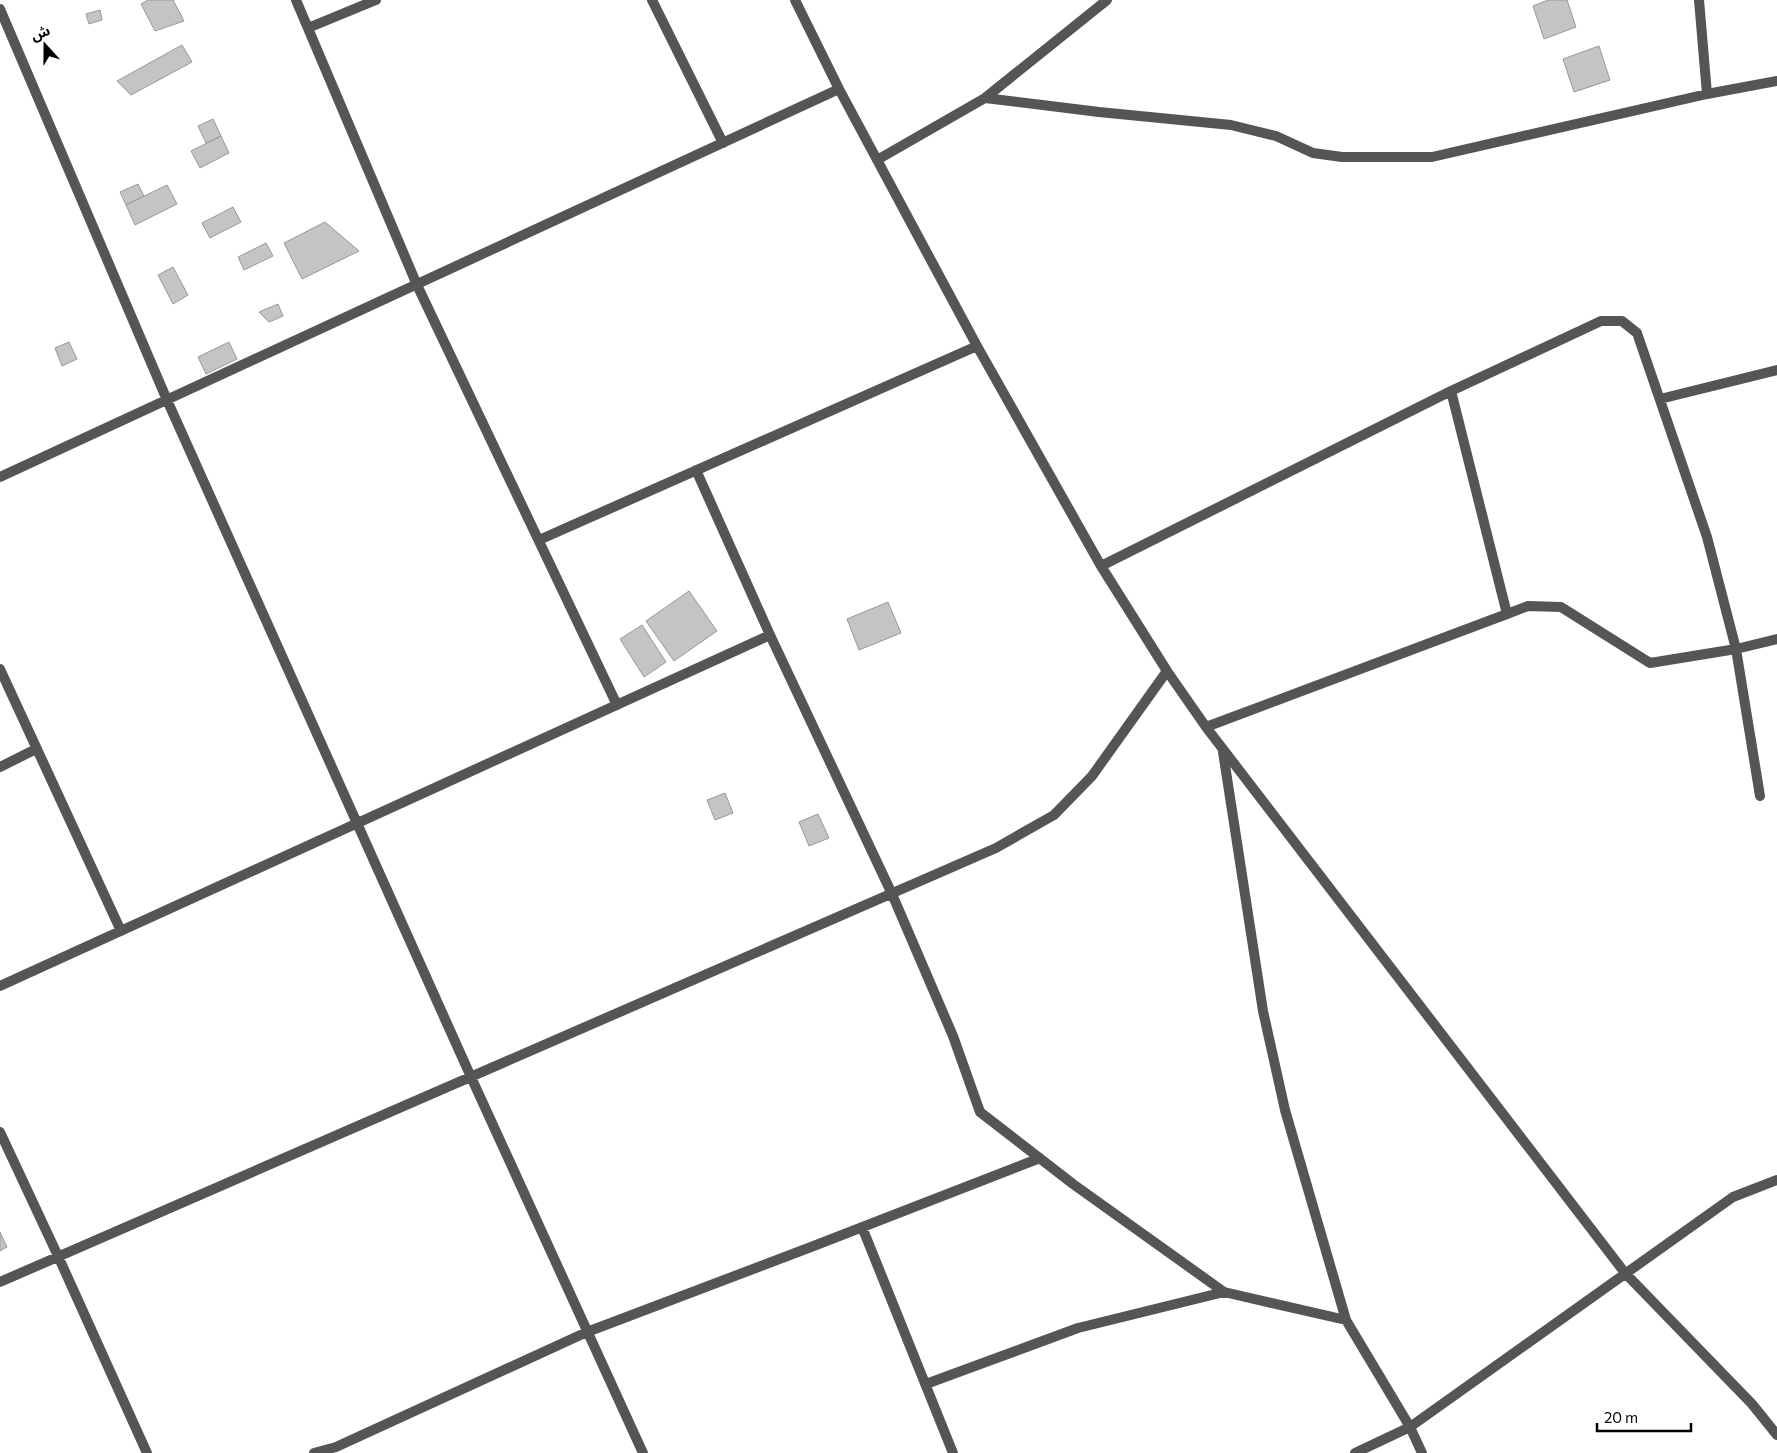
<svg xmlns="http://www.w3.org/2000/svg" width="1777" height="1453" font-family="Commissioner,'Noto Sans Arabic',sans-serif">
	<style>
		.building { fill: #c4c4c4; stroke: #999 }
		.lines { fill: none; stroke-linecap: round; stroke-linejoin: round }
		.minor { stroke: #555; stroke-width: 10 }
	</style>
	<rect width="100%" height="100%" fill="#fff"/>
	<!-- building -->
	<path class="building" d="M148 0H173L184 21 155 31 141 4Z
		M1548 0H1567L1576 27 1544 39 1533 6Z
		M100 10 102 20 89 24 86 14Z
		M182 45 192 62 131 95 117 81Z
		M1599 46 1610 80 1574 92 1563 59Z
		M213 119 221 136 206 143 198 126Z
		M221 136 229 153 200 168 191 151Z
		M138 184 144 196 126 205 120 192Z
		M167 185 177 204 135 225 126 205Z
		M233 207 241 222 210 238 202 223Z
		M325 222 359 251 302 279 284 243Z
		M266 243 273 256 244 270 238 257Z
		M173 267 188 295 173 304 158 275Z
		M278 304 283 316 269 322 259 312Z
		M69 342 77 359 62 366 55 348Z
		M229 342 237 359 206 374 198 357Z
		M689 591 717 631 674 661 646 621Z
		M888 602 901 633 859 650 847 619Z
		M642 625 666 662 644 677 620 639Z
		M725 793 733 813 715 820 707 800Z
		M818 814 829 838 809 846 799 822Z
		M0 1232 7 1247 0 1251Z"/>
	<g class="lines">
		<!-- minor -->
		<path class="minor" d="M296 0 417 285 617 705
			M652 0 723 143
			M795 0 839 89 977 346 1101 566 1167 671 1206 727 1625 1273 1752 1404 1777 1435
			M1699 0 1707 94
			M0 9 167 400 471 1077 643 1453
			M308 28 376 0
			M985 98 1099 112 1231 125 1276 136 1313 153 1342 157H1432L1707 94 1777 81
			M877 160 985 98 1107 0
			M1451 391 1507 614 1528 606 1561 607 1650 663 1736 649 1777 639
			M1660 399 1777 370
			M696 470 770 635 892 894 953 1036 980 1112 1073 1184 1224 1292
			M0 477 839 89
			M539 540 977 346
			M1101 566 1451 391 1601 321H1622L1637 333 1707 537 1736 649 1760 796
			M0 669 121 931
			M1206 727 1507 614
			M1223 752 1263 1011 1285 1110 1346 1320 1410 1427 1422 1453
			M0 767 36 749
			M0 986 770 635
			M0 1132 58 1256 147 1453
			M862 1227 953 1453
			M0 1282 996 848 1054 815 1092 776 1167 671
			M926 1384 1078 1328 1224 1292 1346 1320
			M314 1453 336 1447 587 1332 811 1247 1040 1158
			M1355 1453 1410 1427 1733 1197 1777 1180"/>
	</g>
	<!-- north arrow -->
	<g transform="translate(45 45) rotate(339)" stroke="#ffffff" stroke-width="4" paint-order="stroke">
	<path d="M0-4L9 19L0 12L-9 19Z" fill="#000000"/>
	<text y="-8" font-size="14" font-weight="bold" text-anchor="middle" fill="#000000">ش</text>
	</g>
	<!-- scale -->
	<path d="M1597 1423v8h94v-8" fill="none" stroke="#000000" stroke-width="2.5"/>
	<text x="1604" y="1423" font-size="15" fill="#000000" stroke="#ffffff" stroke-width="4" paint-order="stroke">20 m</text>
</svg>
